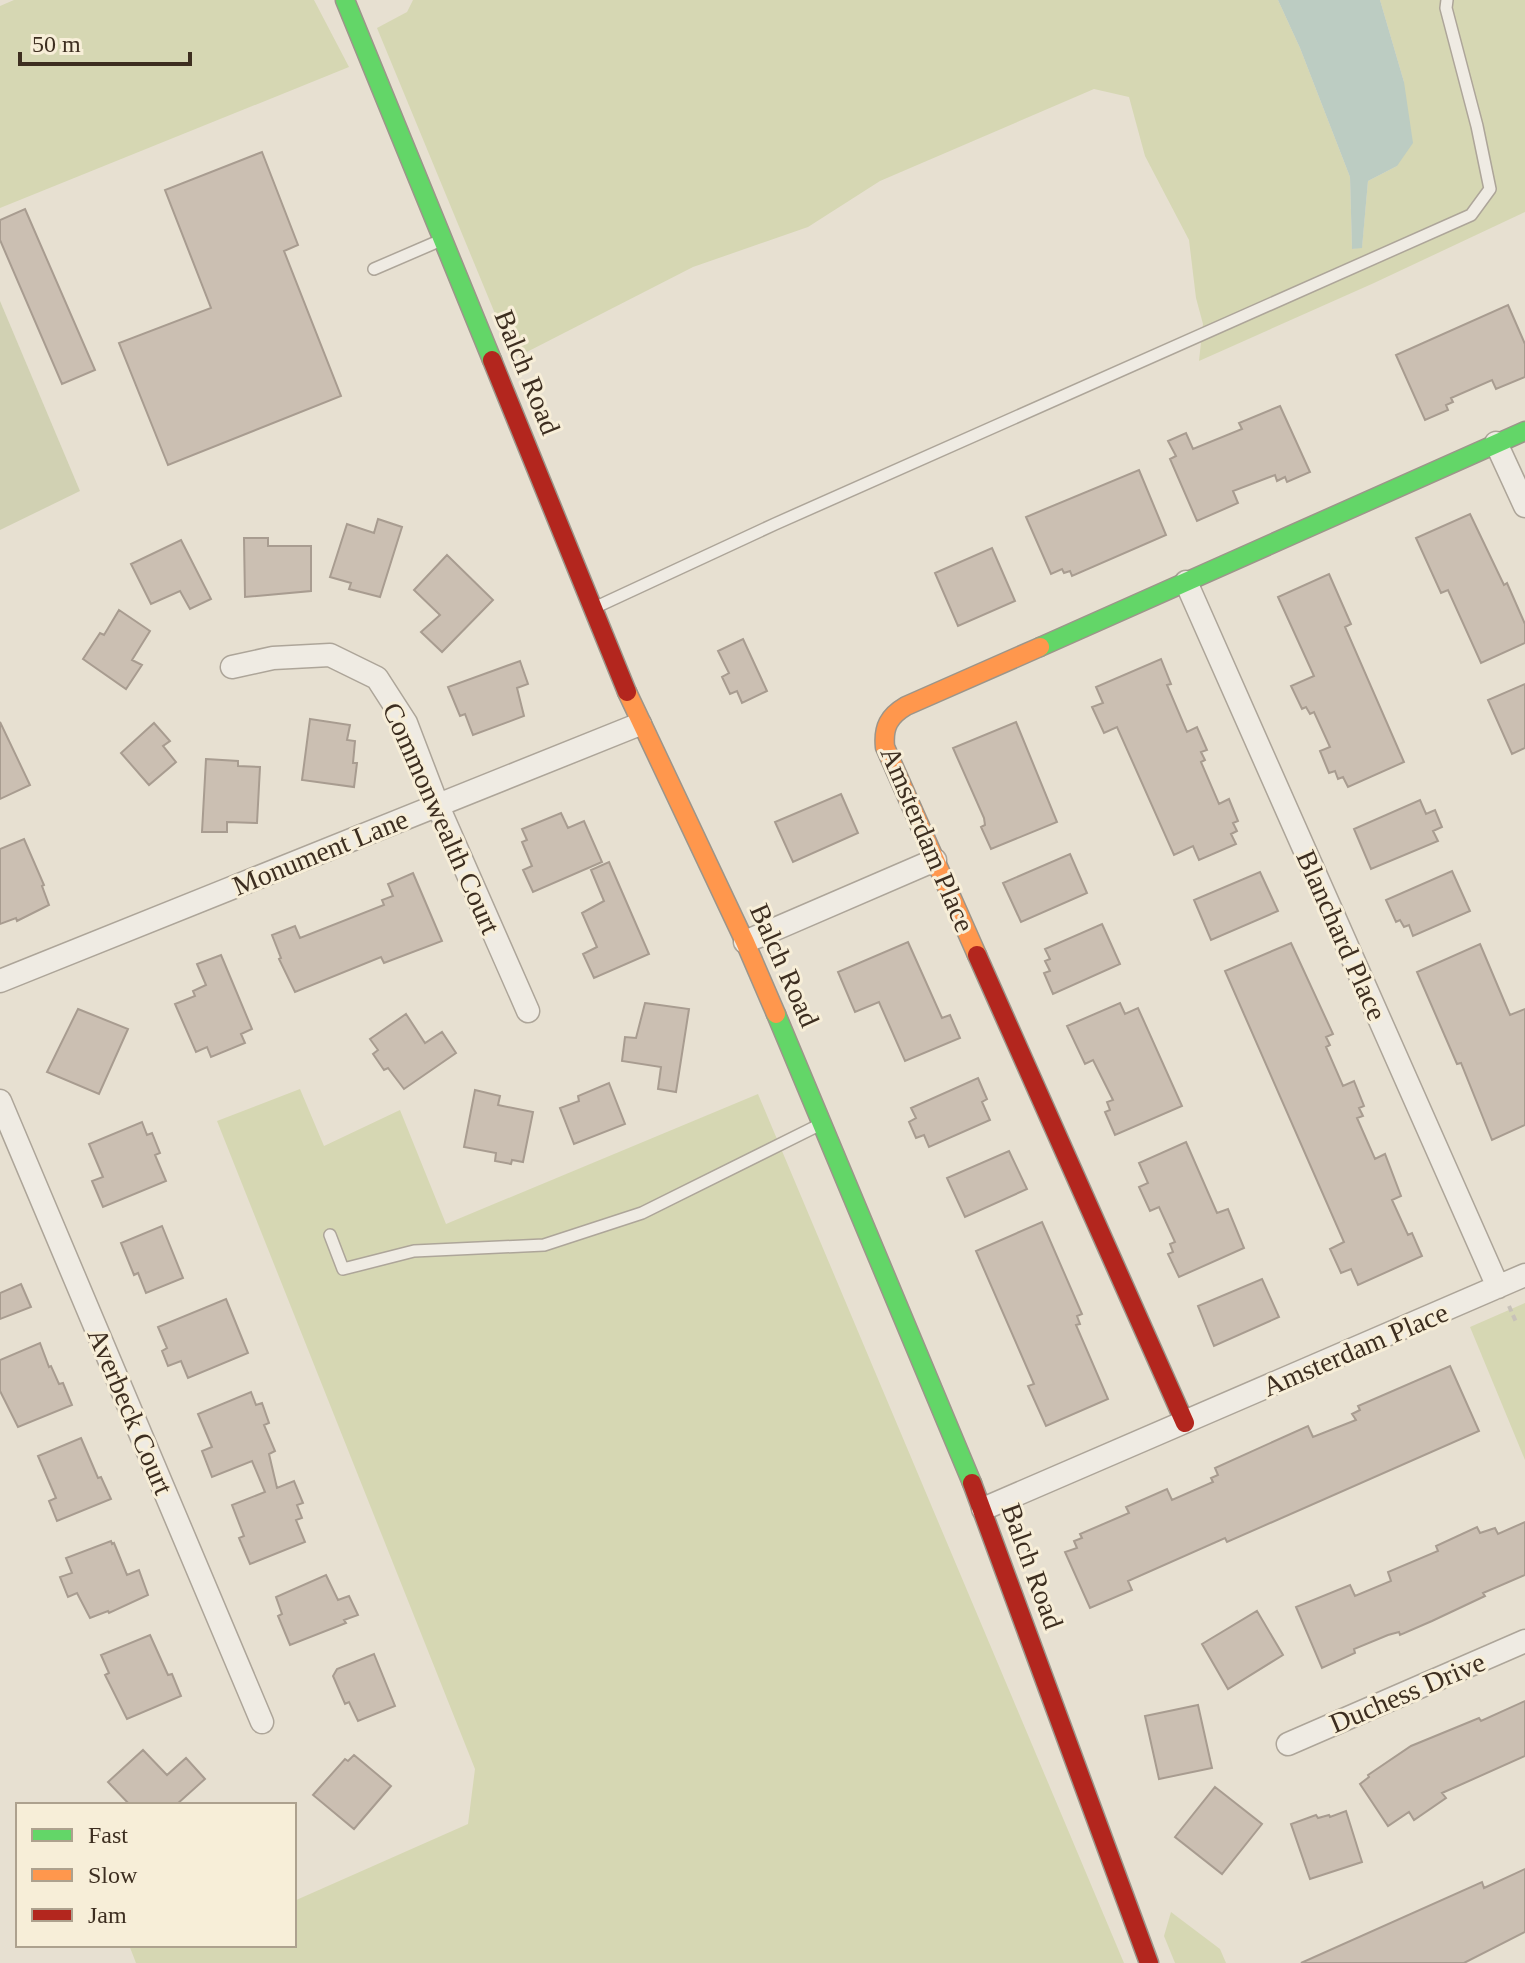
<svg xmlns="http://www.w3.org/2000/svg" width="1525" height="1963" font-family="Georgia,serif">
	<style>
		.green { fill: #d6d7b3 }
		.cemetery { fill: #d1d1b3 }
		.water { fill: #bcccc2 }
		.building { fill: #cbbfb2; stroke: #a89c90; stroke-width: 2 }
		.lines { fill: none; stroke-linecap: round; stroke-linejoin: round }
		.lane-casing { stroke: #ada599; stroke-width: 14 }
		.street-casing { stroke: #ada599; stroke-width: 25 }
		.fast-casing { stroke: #9c958a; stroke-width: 21 }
		.slow-casing { stroke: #9c958a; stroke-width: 21 }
		.jam-casing { stroke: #9c958a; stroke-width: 21 }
		.path { stroke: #c8c2b9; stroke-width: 4; stroke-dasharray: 6 4; stroke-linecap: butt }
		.lane { stroke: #efebe3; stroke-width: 11 }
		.street { stroke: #efebe3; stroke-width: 22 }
		.fast { stroke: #63d668; stroke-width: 18 }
		.slow { stroke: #ff974d; stroke-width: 18 }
		.jam { stroke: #b3261e; stroke-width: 18 }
		.labels { text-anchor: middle; stroke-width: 6; stroke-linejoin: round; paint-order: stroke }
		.street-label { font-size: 28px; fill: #3d2e20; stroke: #f7eed8 }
	</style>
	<rect width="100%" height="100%" fill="#e7e0d1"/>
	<!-- green -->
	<path class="green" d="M14 0H314L349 67 0 208V6Z
		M413 0H1278L1300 48 1350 177 1352 249 1362 247 1368 181 1397 166 1404 82 1380 0H1525V212L1374 283 1199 361 1203 324 1196 298 1189 240 1145 156 1129 97 1094 89 880 181 808 227 693 267 519 356 496 316 377 28 407 12Z
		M300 1089 324 1146 400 1110 446 1224 758 1094 1124 1963H136L129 1945H294V1901L468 1824 475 1769 217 1121Z
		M1525 1303V1460L1470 1327Z
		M1171 1912 1220 1949 1226 1963H1175L1164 1936Z"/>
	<!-- cemetery -->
	<path class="cemetery" d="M0 301 80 491 0 530Z"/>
	<!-- water -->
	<path class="water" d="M1278 0H1380L1404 82 1413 143 1397 166 1368 181 1362 248 1352 249 1350 177 1300 48Z"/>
	<!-- building -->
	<path class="building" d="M262 152 298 245 284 251 341 396 168 465 119 343 211 308 165 190Z
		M25 209 95 370 62 384 0 240V220Z
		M1508 305 1525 344V377L1496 389 1492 380 1451 398 1453 402 1446 405 1448 410 1425 420 1396 355Z
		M1280 406 1310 472 1287 482 1285 477 1277 481 1275 475 1233 491 1238 503 1197 521 1170 459 1176 456 1168 441 1186 433 1193 449 1242 429 1239 423Z
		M1139 470 1166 535 1072 576 1070 571 1064 573 1062 569 1051 574 1026 517Z
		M1470 514 1504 585 1507 583 1525 624V643L1481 663 1448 590 1441 593 1416 538Z
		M378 519 402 527 380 597 349 589 351 583 330 577 347 524 374 533Z
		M244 538H268V546H311V591L245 597Z
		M181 540 211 599 190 609 180 591 151 604 131 564Z
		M992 548 1015 601 958 626 935 573Z
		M447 555 493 600 442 652 421 632 440 615 414 590Z
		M1329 574 1351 624 1345 627 1404 762 1348 787 1343 777 1338 779 1335 771 1329 773 1320 751 1330 747 1314 712 1310 714 1306 707 1302 709 1291 686 1314 676 1278 597Z
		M119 610 150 631 132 660 142 665 126 689 83 659 100 633 104 635Z
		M743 639 767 691 742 703 737 691 730 694 722 677 729 673 718 651Z
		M1161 659 1171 684 1167 685 1187 732 1197 727 1207 750 1201 752 1205 760 1201 762 1219 804 1229 799 1238 821 1233 823 1237 831 1231 834 1236 844 1199 860 1193 846 1174 855 1117 727 1104 733 1092 707 1103 703 1096 687Z
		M520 661 528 684 517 688 524 716 473 735 465 714 460 716 448 687Z
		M1525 684V748L1512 754 1488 700Z
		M310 719 350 725 347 740 355 741 353 763H357L354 787 302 780Z
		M0 722 30 785 0 799Z
		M1016 722 1057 822 991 849 981 827 985 825 984 818 953 748Z
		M154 723 170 741 163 746 176 762 149 785 121 753Z
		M206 759 238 761V766L260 767 257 823 227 822V832H202Z
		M841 794 858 833 793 862 775 822Z
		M1420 800 1426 814 1435 810 1442 827 1433 831 1438 841 1371 869 1354 829Z
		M561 813 568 828 584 821 602 862 533 892 523 870 532 866 522 842 527 840 522 829Z
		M24 839 44 885 42 886 49 905 17 921 16 918 0 924V849Z
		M1070 854 1087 893 1021 922 1003 883Z
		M609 862 649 954 594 978 583 954 597 947 582 913 604 901 591 870Z
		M1452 871 1470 911 1413 936 1409 925 1404 927 1400 920 1396 922 1386 900Z
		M1260 872 1278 911 1211 940 1194 900Z
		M413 873 442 941 384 963 381 957 295 992 279 959 281 958 272 935 295 926 300 938 384 905 382 900 393 896 388 884Z
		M1102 924 1120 964 1053 994 1044 973 1050 971 1045 961 1050 959 1045 949Z
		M908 942 942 1018 950 1015 960 1038 905 1061 879 1002 855 1012 838 972Z
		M1291 943 1333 1034 1326 1037 1330 1045 1326 1047 1343 1086 1354 1081 1364 1106 1359 1108 1363 1116 1357 1118 1375 1159 1385 1154 1401 1196 1392 1200 1408 1235 1412 1233 1422 1256 1358 1285 1351 1269 1341 1273 1330 1249 1344 1242 1225 971Z
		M1480 944 1510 1015 1525 1009V1125L1492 1140 1461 1063 1457 1064 1417 972Z
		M221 955 252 1029 241 1034 245 1043 211 1057 207 1047 196 1052 175 1004 195 996 193 991 206 985 197 964Z
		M645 1003 689 1009 676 1092 658 1089 661 1067 622 1061 625 1037 636 1038Z
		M1120 1003 1125 1014 1138 1008 1182 1106 1115 1135 1105 1112 1110 1110 1107 1102 1113 1100 1093 1060 1085 1064 1067 1026Z
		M78 1009 128 1029 99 1094 47 1072Z
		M406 1014 425 1043 442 1032 456 1053 404 1089 388 1068 384 1070 373 1054 378 1050 370 1039Z
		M978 1078 987 1099 982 1102 990 1120 929 1147 924 1135 916 1138 909 1122 916 1118 911 1108Z
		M609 1083 625 1124 574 1144 560 1108 579 1101 578 1096Z
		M475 1090 500 1096 498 1105 533 1112 523 1162 512 1160 511 1164 495 1161 496 1153 464 1147Z
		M142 1122 147 1135 152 1133 160 1153 155 1155 166 1181 103 1207 92 1181 103 1177 89 1144Z
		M1186 1142 1217 1213 1228 1209 1244 1248 1179 1277 1168 1254 1173 1252 1170 1244 1175 1242 1159 1207 1150 1211 1139 1187 1148 1183 1139 1163Z
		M1009 1151 1027 1189 965 1217 947 1178Z
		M1042 1222 1082 1314 1077 1316 1080 1324 1076 1325 1108 1399 1046 1426 1028 1386 1034 1384 976 1251Z
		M162 1226 183 1278 146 1293 138 1273 134 1275 121 1243Z
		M1262 1279 1279 1317 1214 1346 1198 1306Z
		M21 1284 31 1307 0 1319V1293Z
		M226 1299 248 1353 188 1378 181 1361 168 1366 162 1351 167 1348 158 1327Z
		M40 1343 49 1367 51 1366 59 1384 63 1383 72 1405 18 1427 0 1391V1360Z
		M1450 1366 1479 1431 1227 1542 1225 1538 1128 1581 1132 1590 1090 1608 1065 1552 1077 1548 1074 1541 1082 1538 1080 1534 1129 1513 1126 1507 1167 1489 1172 1500 1213 1482 1211 1478 1218 1475 1215 1468 1308 1426 1313 1437 1356 1420 1352 1414 1360 1410 1358 1406Z
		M251 1392 256 1405 262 1403 269 1423 264 1425 275 1451 269 1454 277 1488 294 1481 303 1503 297 1505 302 1518 296 1520 305 1542 250 1564 239 1538 244 1536 232 1505 265 1492 252 1461 212 1477 202 1451 212 1447 198 1414Z
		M81 1438 98 1478 101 1477 111 1499 57 1521 49 1501 56 1498 38 1456Z
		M1525 1522V1575L1483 1593 1485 1596 1432 1621 1400 1635 1399 1632 1388 1635 1354 1649 1355 1653 1322 1668 1296 1607 1350 1585 1355 1596 1391 1581 1388 1572 1438 1551 1436 1546 1477 1527 1480 1533 1495 1528 1498 1534Z
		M111 1541 112 1544 114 1543 127 1575 139 1570 148 1595 109 1613 108 1611 90 1618 77 1593 68 1597 60 1577 72 1573 66 1558Z
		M326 1575 338 1600 349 1596 358 1615 344 1620 346 1623 290 1645 278 1616 282 1614 276 1597Z
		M1257 1611 1283 1655 1228 1689 1202 1644Z
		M150 1635 168 1675 172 1674 181 1696 127 1719 105 1675 109 1673 101 1655Z
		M374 1654 395 1706 358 1721 349 1702 345 1704 333 1676 337 1669Z
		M1525 1701V1756L1442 1793 1446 1798 1414 1820 1409 1812 1388 1826 1360 1784 1369 1777 1368 1775 1411 1746 1479 1718 1481 1721Z
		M1198 1705 1212 1768 1159 1779 1145 1716Z
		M143 1750 167 1775 186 1758 205 1779 176 1805H130L108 1782Z
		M354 1755 391 1786 354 1829 313 1795 345 1759 348 1761Z
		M1215 1787 1262 1824 1222 1874 1175 1837Z
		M1346 1811 1362 1862 1310 1879 1291 1824 1316 1815 1318 1818 1329 1815 1330 1817Z
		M1525 1869V1932L1464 1963H1301L1482 1882 1484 1888Z"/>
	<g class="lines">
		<defs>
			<path id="lane" d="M374 269 439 241
				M594 608 775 524 1471 215 1490 189 1477 126 1446 8 1447 0
				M330 1235 343 1269 414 1251 544 1245 642 1213 819 1125"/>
			<path id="street" d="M1496 443 1525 506
				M1186 582 1498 1287
				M232 667 273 658 330 655 377 678 406 723 437 804 528 1011
				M745 942 935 860
				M0 981 640 724
				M0 1101 262 1722
				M983 1509 1525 1275
				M1288 1744 1525 1641"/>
			<path id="fast" d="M345 0 492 360
				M1040 647 1525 431
				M776 1014 972 1483"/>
			<path id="slow" d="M627 692 745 942 776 1014
				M977 955 885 747C883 727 889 716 906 706L1040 647"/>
			<path id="jam" d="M492 360 627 692
				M977 955 1185 1423
				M972 1483 1149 1963"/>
		</defs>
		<!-- lane casing -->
		<use href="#lane" class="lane-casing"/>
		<!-- street casing -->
		<use href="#street" class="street-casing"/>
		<!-- fast casing -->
		<use href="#fast" class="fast-casing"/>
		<!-- slow casing -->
		<use href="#slow" class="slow-casing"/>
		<!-- jam casing -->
		<use href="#jam" class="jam-casing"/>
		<!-- path -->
		<path class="path" d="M1509 1306 1516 1322"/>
		<!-- lane -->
		<use href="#lane" class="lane"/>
		<!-- street -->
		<use href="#street" class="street"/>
		<!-- fast -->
		<use href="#fast" class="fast"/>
		<!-- slow -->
		<use href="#slow" class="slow"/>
		<!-- jam -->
		<use href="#jam" class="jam"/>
	</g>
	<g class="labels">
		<!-- street labels -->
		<g class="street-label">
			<text transform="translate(528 372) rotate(68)" y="10">Balch Road</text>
			<text transform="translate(442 818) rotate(66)" y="10">Commonwealth Court</text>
			<text transform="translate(928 839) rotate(67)" y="10">Amsterdam Place</text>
			<text transform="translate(320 852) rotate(-22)" y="10">Monument Lane</text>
			<text transform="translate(1342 935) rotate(66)" y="10">Blanchard Place</text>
			<text transform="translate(785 965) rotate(66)" y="10">Balch Road</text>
			<text transform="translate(1355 1349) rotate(-23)" y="10">Amsterdam Place</text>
			<text transform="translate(131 1411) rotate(67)" y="10">Averbeck Court</text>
			<text transform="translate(1033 1566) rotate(70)" y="10">Balch Road</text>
			<text transform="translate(1407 1692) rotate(-23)" y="10">Duchess Drive</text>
		</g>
	</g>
	<!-- legend -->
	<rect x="16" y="1803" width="280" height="144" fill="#f7eed8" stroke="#ada18e" stroke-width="2"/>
	<rect x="32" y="1829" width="40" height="12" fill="#63d668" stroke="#ada18e" stroke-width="2"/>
	<text x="88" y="1843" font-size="24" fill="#3d2e20">Fast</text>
	<rect x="32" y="1869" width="40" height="12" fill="#ff974d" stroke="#ada18e" stroke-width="2"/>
	<text x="88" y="1883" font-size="24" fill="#3d2e20">Slow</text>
	<rect x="32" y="1909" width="40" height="12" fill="#b3261e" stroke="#ada18e" stroke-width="2"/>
	<text x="88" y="1923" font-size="24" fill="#3d2e20">Jam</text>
	<!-- scale -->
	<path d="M20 52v12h170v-12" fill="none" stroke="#3d2e20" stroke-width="4"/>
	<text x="32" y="52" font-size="24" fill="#3d2e20" stroke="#f7eed8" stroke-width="6" paint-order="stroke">50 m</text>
</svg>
